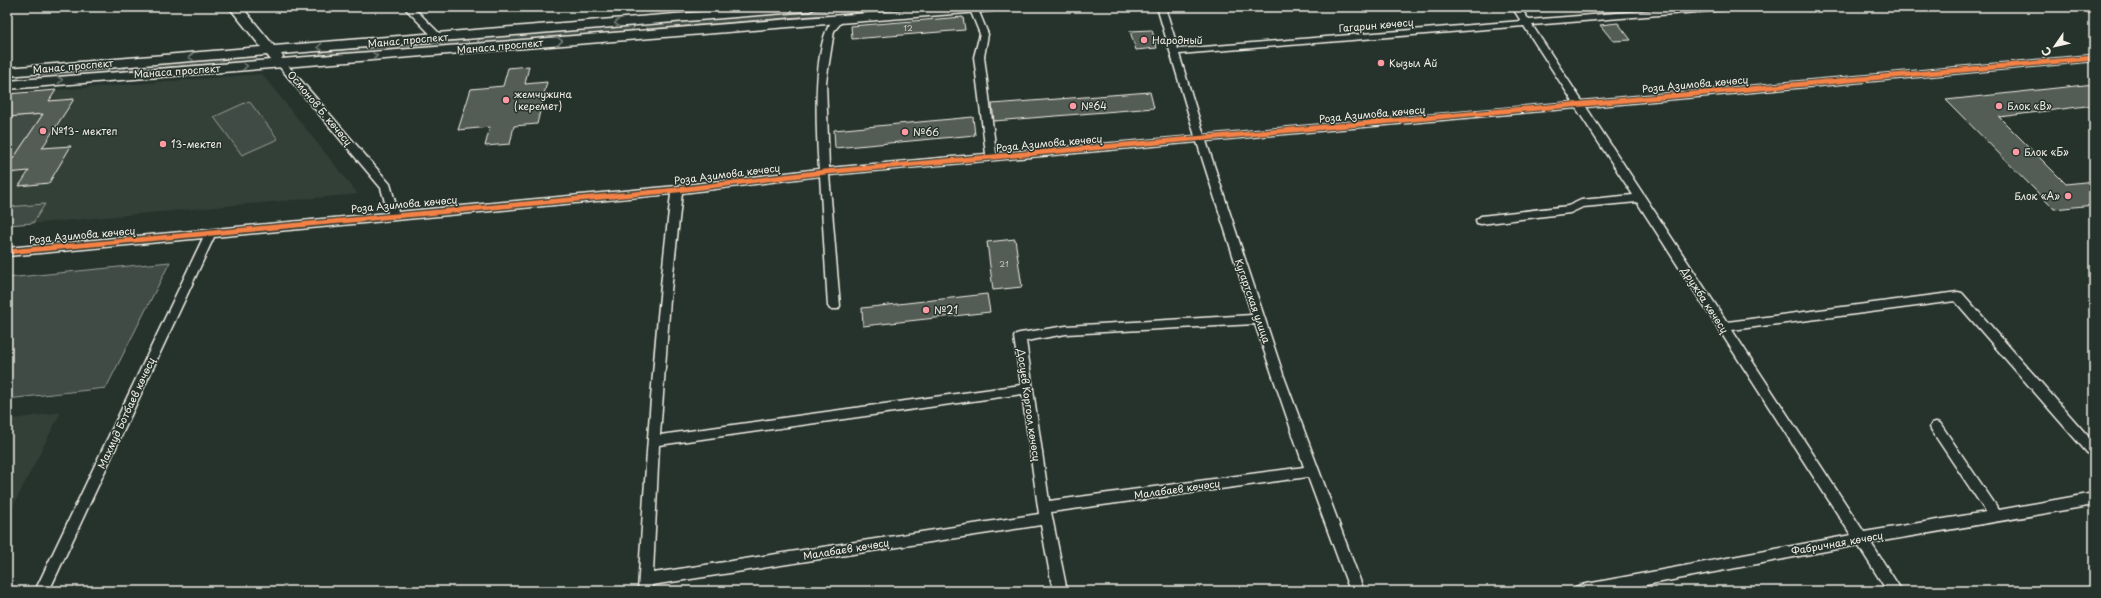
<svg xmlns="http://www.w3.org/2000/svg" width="2101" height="598" font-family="'Playpen Sans',sans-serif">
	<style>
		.built { fill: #333f39 }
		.green { fill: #414b45; stroke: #9a9e96 }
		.building { fill: #525c55; stroke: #f4f1e8 }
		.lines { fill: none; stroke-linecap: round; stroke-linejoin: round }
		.minor-casing { stroke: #f4f1e8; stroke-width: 3 }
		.secondary-casing { stroke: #f4f1e8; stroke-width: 3 }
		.minor { fill: #26332d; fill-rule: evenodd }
		.secondary { fill: #26332d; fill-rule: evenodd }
		.cycleway-casing { stroke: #26332d; stroke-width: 7 }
		.cycleway { stroke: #f48246; stroke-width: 5 }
		.oneway { stroke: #6e766e }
		.poi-dot { fill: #ff9aa2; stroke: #26332d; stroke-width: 1.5 }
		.labels { text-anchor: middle; stroke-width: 3; stroke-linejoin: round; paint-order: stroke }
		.number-label { font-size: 8px; fill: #ccccc3 }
		.street-label { font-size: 10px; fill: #f4f1e8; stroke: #26332d }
		.poi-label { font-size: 10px; fill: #f4f1e8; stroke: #26332d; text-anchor: start }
	</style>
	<rect width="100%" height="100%" fill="#26332d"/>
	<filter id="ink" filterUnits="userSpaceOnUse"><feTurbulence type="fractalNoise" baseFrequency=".025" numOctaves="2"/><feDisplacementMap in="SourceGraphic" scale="8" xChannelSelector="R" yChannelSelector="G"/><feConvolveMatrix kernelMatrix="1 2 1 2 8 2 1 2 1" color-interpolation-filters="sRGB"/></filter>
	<g filter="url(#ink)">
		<!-- built -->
		<path class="built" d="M262 74 358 194 7 226V94Z
			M61 412 7 518V420Z"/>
		<!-- green -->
		<path class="green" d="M867 7H930L858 13 855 12 858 8Z
			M823 10 828 13 825 15 648 29 646 27 649 24Z
			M631 26 634 28 630 31 481 43 477 41 482 38Z
			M467 40 469 42 466 45 324 56 319 54 326 51Z
			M255 56 257 58 252 61 130 70 136 65Z
			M123 66 126 68 122 71 41 78 38 76 44 73Z
			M249 101 278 139 242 155 214 117Z
			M43 114 13 159H7V117Z
			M45 204 33 223 7 225V207Z
			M170 262 106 388 7 399V278Z"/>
		<!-- building -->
		<path class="building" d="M963 17 965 30 852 39 851 26Z
			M1618 23 1631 40 1613 41 1600 25Z
			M1152 30 1157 48 1136 50 1130 31Z
			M529 66 525 84 547 82 537 124 514 126 510 144 485 146 490 127 458 130 471 89 503 86 508 68Z
			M2094 84V105L1999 117 2066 184 2094 181V205L2054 209 1946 100Z
			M56 90 49 101 74 99 42 148 71 146 49 183 19 186 29 171 7 173V159H13L43 114 7 117V94Z
			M1150 92 1154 108 994 121 992 104Z
			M973 117 975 135 835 148 834 130Z
			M1015 239 1022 287 993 290 987 242Z
			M987 294 990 312 863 326 862 308Z"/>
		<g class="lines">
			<defs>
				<path id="minor" d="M404 7H413L441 35V39H435Z
					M969 7H977L988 34 984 57 996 153 1195 136 1157 7H1165L1178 49 1521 21 1512 7H1520L1529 20 1691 7H1727L1723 10 1532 25 1582 101 2094 55V61L1586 107 1727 322 1958 292 1962 293 2094 443V457L2090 456 1955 301 1732 330 1864 532 1986 512 1932 431 1930 427 1932 423 1936 422 1940 423 1999 510 2094 493V505L1871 543 1902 591H1887L1858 545 1614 591H1574L1576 587 1581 585 1851 535 1637 202 1583 207 1570 213 1481 224 1477 223 1476 220 1481 216 1568 206 1581 200 1633 195 1576 108 1206 141 1283 374 1364 591H1350L1308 477 1051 512 1067 591H1053L1041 525 652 585V591H638C646 458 655 326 671 194L214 237 49 591H35L203 238 7 256V248L388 213 381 188 278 65V61H284L390 184 398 212 677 186 819 169C817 143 809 24 840 16L844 19 834 31 826 82 829 168 986 154 974 57 980 34ZM1524 26 1573 102 1204 135 1179 54ZM1197 142 1252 315 1066 326 1020 333 1016 334 1014 337 1021 385 660 435 670 300 682 193 820 176 828 306 830 309H838L840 306 829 175ZM1255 324 1304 467 1049 501 1026 341 1066 334ZM1022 394 1039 514 653 573 659 445Z
					M2082 7H2092L2094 9V16Z"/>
				<path id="secondary" d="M229 7H242L274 46 763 7H816L810 11 281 54 283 57 281 59 944 7H998L992 11 7 89V81L271 60 267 55 7 76V68L261 47Z"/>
			</defs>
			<!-- minor casing -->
			<use href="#minor" class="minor-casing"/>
			<!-- secondary casing -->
			<use href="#secondary" class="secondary-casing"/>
			<!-- minor -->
			<use href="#minor" class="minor"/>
			<!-- secondary -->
			<use href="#secondary" class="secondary"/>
			<defs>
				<path id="cycleway" d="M7 252 677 190 825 172 2094 58"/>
			</defs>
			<!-- cycleway casing -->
			<use href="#cycleway" class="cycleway-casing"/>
			<!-- cycleway -->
			<use href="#cycleway" class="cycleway"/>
		</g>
		<!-- one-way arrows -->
		<defs><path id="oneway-chevron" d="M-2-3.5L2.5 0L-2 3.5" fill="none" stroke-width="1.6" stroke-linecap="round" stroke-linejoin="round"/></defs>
		<g class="oneway">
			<use href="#oneway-chevron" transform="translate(617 23) rotate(175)"/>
			<use href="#oneway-chevron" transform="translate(560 41) rotate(-5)"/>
			<use href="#oneway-chevron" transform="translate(320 47) rotate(175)"/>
			<use href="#oneway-chevron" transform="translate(375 56) rotate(-5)"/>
			<use href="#oneway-chevron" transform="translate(191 57) rotate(175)"/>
			<use href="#oneway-chevron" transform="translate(245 66) rotate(-4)"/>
			<use href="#oneway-chevron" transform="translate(60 80) rotate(-5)"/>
		</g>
	</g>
	<!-- markers -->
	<g class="poi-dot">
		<circle cx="1144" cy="40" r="4"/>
		<circle cx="1381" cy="63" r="4"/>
		<circle cx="506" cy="100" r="4"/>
		<circle cx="1073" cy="106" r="4"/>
		<circle cx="1999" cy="106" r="4"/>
		<circle cx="43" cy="131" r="4"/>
		<circle cx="905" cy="132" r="4"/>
		<circle cx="163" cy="144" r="4"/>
		<circle cx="2016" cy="152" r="4"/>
		<circle cx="2068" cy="196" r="4"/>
		<circle cx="926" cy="310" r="4"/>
	</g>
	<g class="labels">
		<!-- number labels -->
		<g class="number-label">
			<text x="908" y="31">12</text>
			<text x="1004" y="267">21</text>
		</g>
		<!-- street labels -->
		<g class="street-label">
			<text transform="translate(1376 25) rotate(-5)" y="4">Гагарин көчөсү</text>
			<text transform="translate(408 40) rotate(-5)" y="4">Манас проспект</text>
			<text transform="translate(500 46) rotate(-5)" y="4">Манаса проспект</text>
			<text transform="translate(73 66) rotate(-5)" y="4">Манас проспект</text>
			<text transform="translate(177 71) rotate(-4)" y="4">Манаса проспект</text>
			<text transform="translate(1695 84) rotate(-5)" y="4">Роза Азимова көчөсү</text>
			<text transform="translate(320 108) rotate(50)" y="4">Осмонов Б. көчөсү</text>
			<text transform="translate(1372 114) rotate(-5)" y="4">Роза Азимова көчөсү</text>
			<text transform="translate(1049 143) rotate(-5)" y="4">Роза Азимова көчөсү</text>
			<text transform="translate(727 174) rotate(-7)" y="4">Роза Азимова көчөсү</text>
			<text transform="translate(404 204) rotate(-5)" y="4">Роза Азимова көчөсү</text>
			<text transform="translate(82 235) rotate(-5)" y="4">Роза Азимова көчөсү</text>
			<text transform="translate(1705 300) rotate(57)" y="4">Дружба көчөсү</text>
			<text transform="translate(1253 301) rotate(71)" y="4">Кугартская улица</text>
			<text transform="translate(1029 405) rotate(82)" y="4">Досуев Коргоол көчөсү</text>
			<text transform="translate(126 413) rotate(-65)" y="4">Махмуд Ботбаев көчөсү</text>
			<text transform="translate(1177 489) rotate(-8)" y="4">Малабаев көчөсү</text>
			<text transform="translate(1837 543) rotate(-10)" y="4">Фабричная көчөсү</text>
			<text transform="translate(846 549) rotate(-9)" y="4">Малабаев көчөсү</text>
		</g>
		<!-- poi labels -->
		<g class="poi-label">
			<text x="1152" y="44">Народный</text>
			<text x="1389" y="67">Кызыл Ай</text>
			<text x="514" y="98">жемчужина<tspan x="514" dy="12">(керемет)</tspan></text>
			<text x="1081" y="110">№64</text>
			<text x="2007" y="110">Блок «В»</text>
			<text x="51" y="135">№13- мектеп</text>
			<text x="913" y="136">№66</text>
			<text x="171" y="148">13-мектеп</text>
			<text x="2024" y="156">Блок «Б»</text>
			<text x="2060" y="200" text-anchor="end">Блок «А»</text>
			<text x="934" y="314">№21</text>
		</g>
	</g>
	<!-- margin -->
	<rect width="2101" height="598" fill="none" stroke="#26332d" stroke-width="24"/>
	<rect x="12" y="12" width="2077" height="574" fill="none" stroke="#f4f1e8" stroke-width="1.5" filter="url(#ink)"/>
	<!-- north arrow -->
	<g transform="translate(2055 46) rotate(236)" stroke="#26332d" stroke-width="3" paint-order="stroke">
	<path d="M0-3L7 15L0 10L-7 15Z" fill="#f4f1e8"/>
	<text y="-6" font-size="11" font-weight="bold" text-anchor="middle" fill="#f4f1e8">С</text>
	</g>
</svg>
